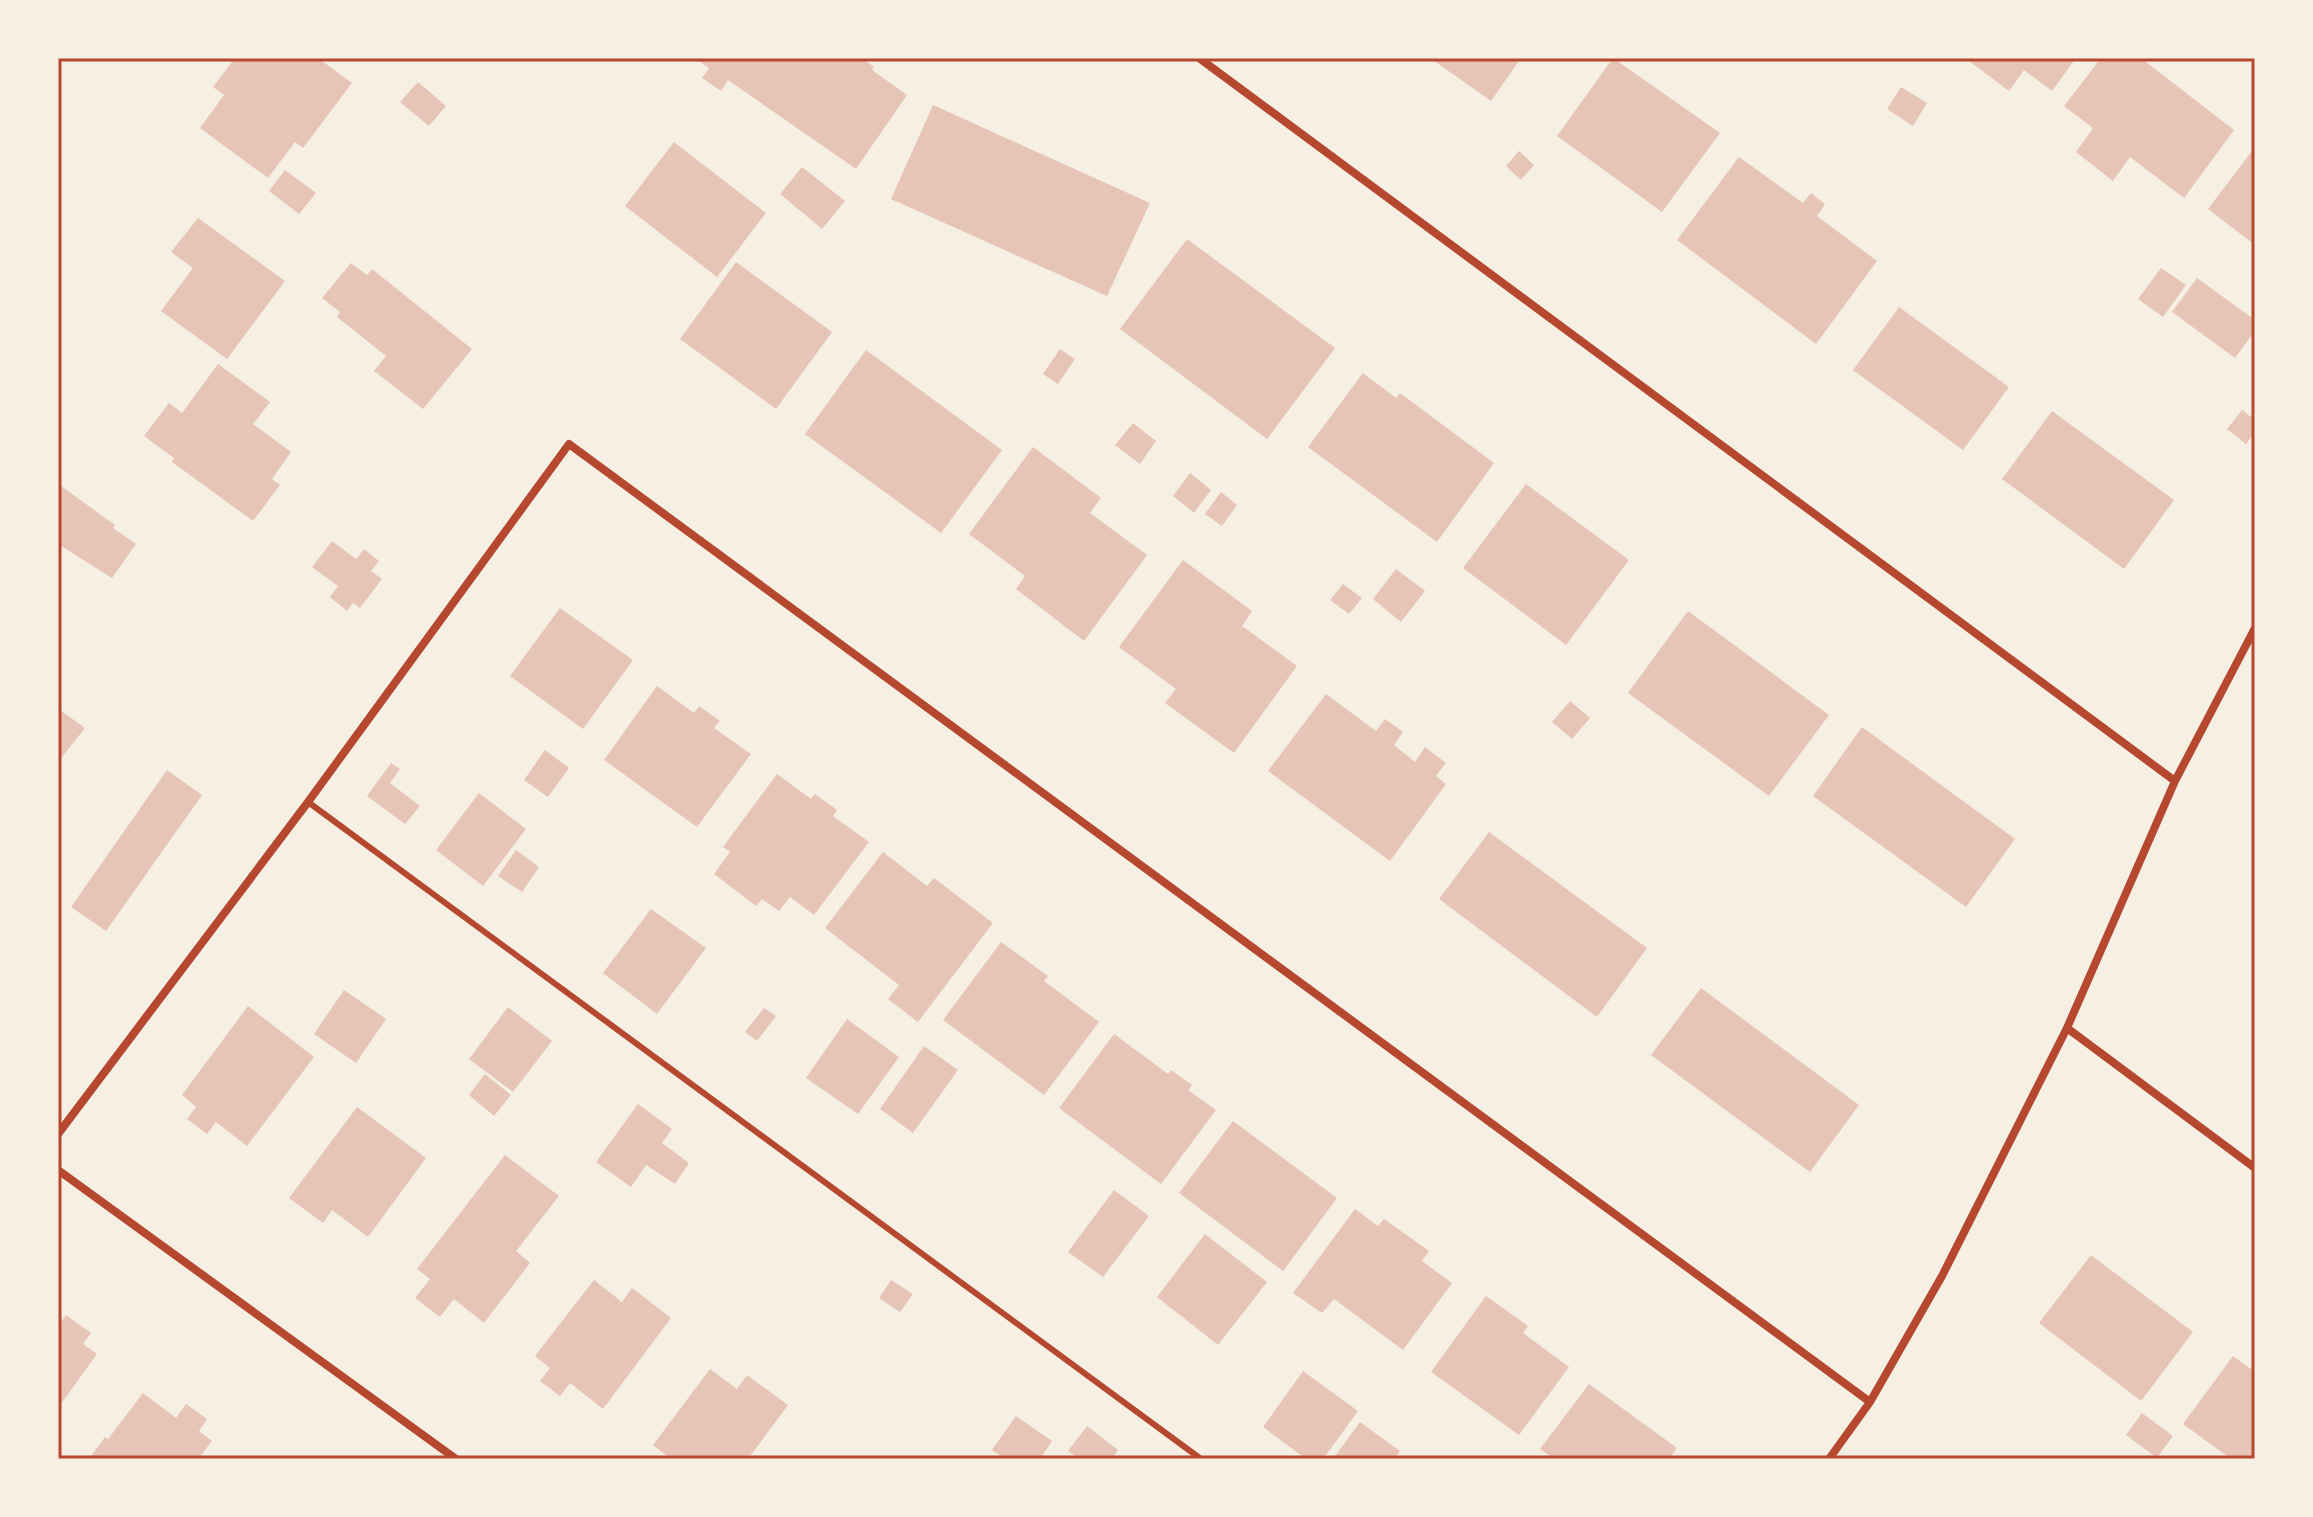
<svg xmlns="http://www.w3.org/2000/svg" width="2313" height="1517" font-family="Quicksand,sans-serif">
	<style>
		.building { fill: #e6c5b7 }
		.lines { fill: none; stroke-linecap: round; stroke-linejoin: round }
		.service { stroke: #b5482f; stroke-width: 6 }
		.minor { stroke: #b5482f; stroke-width: 8 }
		.neatline { fill: none; stroke: #b5482f; stroke-width: 3 }
	</style>
	<rect width="100%" height="100%" fill="#f6efe4"/>
	<!-- building -->
	<path class="building" d="M235 58H318L352 83 303 148 295 142 268 178 200 128 224 95 213 87Z
		M694 58H862L874 67 872 70 907 95 856 169 728 80 721 91 702 78 709 68Z
		M1430 58H1521L1491 101Z
		M1613 58 1720 133 1662 212 1557 136Z
		M1965 58H2076L2052 91 2024 70 2009 91Z
		M2101 58H2141L2234 130 2184 198 2130 157 2113 181 2076 152 2093 128 2064 106Z
		M418 82 446 106 429 126 400 102Z
		M1901 87 1927 103 1913 126 1887 109Z
		M933 105 1150 203 1107 296 891 199Z
		M674 142 766 213 717 277 625 206Z
		M2255 147V245L2208 209Z
		M1519 151 1534 165 1521 180 1506 166Z
		M1739 157 1803 203 1811 193 1825 204 1817 216 1877 261 1816 344 1677 240Z
		M802 167 845 201 822 229 780 194Z
		M285 170 316 193 299 214 269 191Z
		M198 218 285 281 227 359 161 311 193 268 171 252Z
		M1187 239 1335 348 1267 439 1120 329Z
		M736 262 832 332 776 409 680 339Z
		M351 263 367 275 372 269 472 349 423 409 374 371 386 356 337 317 340 312 322 298Z
		M2161 268 2186 285 2163 317 2138 299Z
		M2197 278 2255 320V331L2235 358 2172 312Z
		M1899 307 2009 387 1963 450 1853 370Z
		M1060 349 1075 359 1058 384 1043 374Z
		M866 350 1002 450 941 533 805 434Z
		M218 364 270 402 253 424 291 452 272 479 280 485 253 521 172 462 174 458 144 436 169 403 182 413Z
		M1363 373 1396 398 1400 393 1494 463 1437 542 1308 447Z
		M2242 410 2255 420V432L2246 444 2227 429Z
		M2052 411 2174 500 2124 569 2002 479Z
		M1133 423 1156 441 1140 464 1115 445Z
		M1033 447 1101 498 1090 513 1147 555 1084 641 1016 589 1025 576 969 534Z
		M1190 473 1211 490 1194 513 1173 496Z
		M1526 484 1629 560 1566 645 1463 568Z
		M61 486 115 525 113 528 136 544 112 578 58 544V490Z
		M1221 492 1237 505 1222 526 1205 514Z
		M332 541 356 559 364 549 379 561 371 571 382 579 360 608 353 603 347 611 330 597 338 586 312 567Z
		M1183 560 1252 611 1242 626 1297 666 1234 753 1165 703 1176 689 1119 647Z
		M1396 569 1425 591 1401 622 1373 599Z
		M1343 584 1362 598 1349 614 1330 600Z
		M560 608 633 660 583 729 510 676Z
		M1688 611 1829 715 1769 796 1628 693Z
		M657 686 694 713 699 706 720 721 714 728 751 754 697 827 604 760Z
		M1326 694 1376 731 1385 719 1403 732 1394 745 1415 762 1425 747 1446 763 1436 776 1446 784 1390 861 1268 771Z
		M1570 701 1590 718 1572 739 1552 722Z
		M60 710 85 728 58 762V713Z
		M1862 727 2015 839 1966 907 1813 796Z
		M545 750 569 768 548 797 524 780Z
		M391 763 400 769 390 783 420 806 405 824 367 796Z
		M167 770 202 795 106 931 71 907Z
		M777 774 811 799 815 794 837 810 833 816 869 842 814 915 790 897 779 911 762 899 756 906 714 874 730 852 723 847Z
		M479 793 526 829 483 886 436 850Z
		M1489 832 1647 948 1597 1017 1439 899Z
		M516 850 539 867 522 892 498 876Z
		M883 852 927 886 934 878 993 923 918 1022 888 999 899 985 825 928Z
		M651 909 706 948 657 1014 603 973Z
		M1001 942 1048 976 1044 981 1099 1022 1044 1095 943 1020Z
		M1701 988 1859 1105 1810 1172 1651 1055Z
		M344 990 386 1019 356 1063 314 1034Z
		M248 1006 314 1057 247 1146 216 1122 207 1134 187 1119 196 1107 182 1095Z
		M508 1007 552 1041 513 1092 469 1059Z
		M764 1008 776 1016 757 1041 745 1032Z
		M847 1019 899 1057 858 1114 806 1078Z
		M1114 1034 1168 1074 1171 1070 1192 1085 1188 1090 1216 1110 1161 1184 1059 1108Z
		M924 1046 958 1070 913 1133 880 1109Z
		M485 1074 511 1095 494 1116 469 1095Z
		M638 1104 672 1129 662 1143 689 1163 675 1184 646 1165 631 1187 596 1162Z
		M357 1107 426 1158 368 1237 332 1210 323 1223 289 1198Z
		M1233 1121 1337 1198 1283 1271 1179 1193Z
		M505 1155 559 1196 516 1251 530 1263 484 1323 454 1299 440 1317 415 1298 430 1279 417 1269Z
		M1114 1190 1149 1216 1103 1277 1068 1252Z
		M1355 1209 1378 1226 1384 1219 1429 1251 1422 1261 1452 1283 1403 1350 1334 1299 1322 1313 1293 1293Z
		M1205 1234 1267 1282 1218 1345 1157 1297Z
		M2091 1255 2193 1332 2141 1401 2039 1323Z
		M594 1280 622 1302 632 1288 671 1318 603 1409 570 1383 560 1396 540 1381 550 1368 535 1356Z
		M891 1280 913 1294 900 1312 879 1298Z
		M1486 1296 1528 1326 1523 1333 1569 1367 1519 1435 1431 1372Z
		M66 1315 91 1333 83 1344 97 1354 58 1408V1326Z
		M2233 1356 2255 1372V1459H2231L2183 1424Z
		M710 1369 737 1389 747 1375 788 1405 748 1459H667L668 1457 653 1445Z
		M1303 1371 1358 1411 1323 1459H1306L1263 1427Z
		M1589 1384 1677 1448 1669 1459H1554L1540 1449Z
		M143 1393 176 1418 186 1404 207 1419 199 1431 212 1441 198 1459H89L105 1437 108 1439Z
		M2142 1413 2173 1436 2157 1458 2126 1435Z
		M1016 1416 1052 1441 1040 1459H1005L992 1450Z
		M1360 1422 1400 1451 1394 1459H1333Z
		M1087 1426 1118 1450 1112 1459H1079L1068 1451Z"/>
	<g class="lines">
		<!-- service -->
		<path class="service" d="M308 802 1201 1459"/>
		<!-- minor -->
		<path class="minor" d="M1199 58 2175 781
			M2067 1028 2255 1168
			M58 1134 308 802 569 444 1870 1402
			M58 1170 456 1459
			M1829 1459 1870 1402 1942 1276 2067 1028 2175 781 2255 628"/>
	</g>
	<!-- border -->
	<rect width="2313" height="1517" fill="none" stroke="#f6efe4" stroke-width="120"/>
	<rect x="60" y="60" width="2193" height="1397" class="neatline"/>
</svg>
